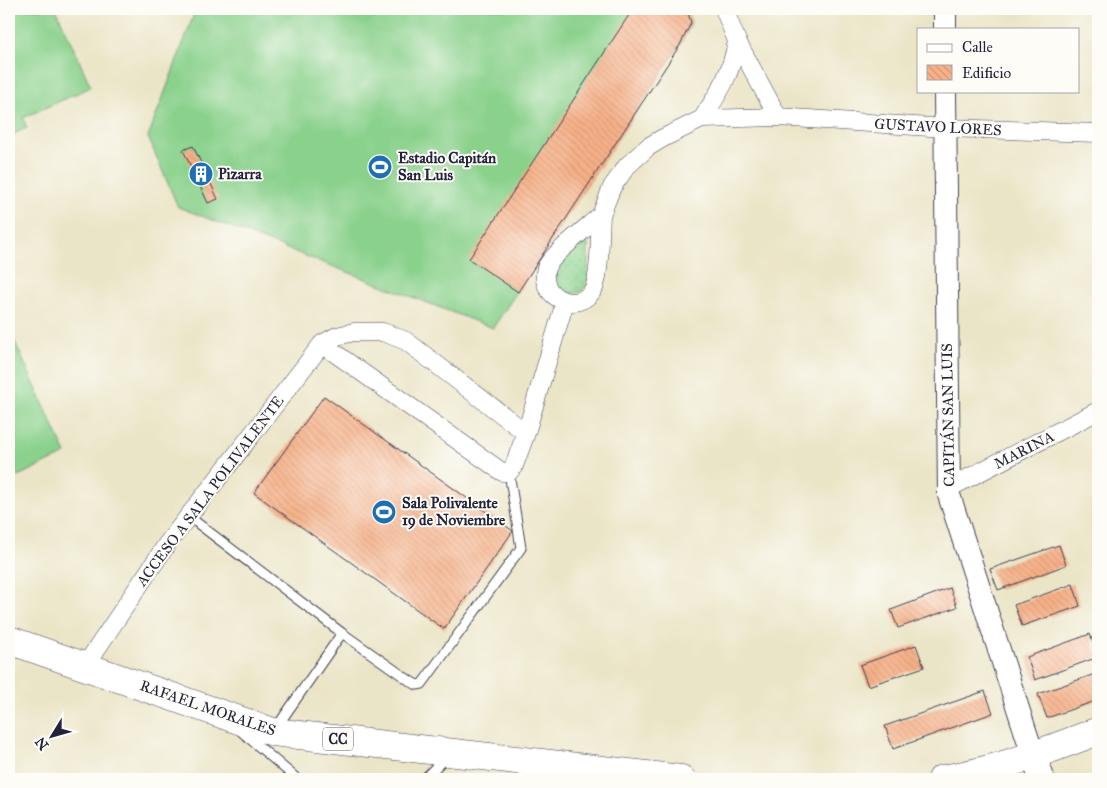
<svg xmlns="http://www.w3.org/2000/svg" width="1107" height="788" font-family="'IM FELL Great Primer',serif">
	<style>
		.grass { fill: url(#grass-dots); stroke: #567a64 }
		.pitch { fill: #8ad18c; stroke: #567a64 }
		.building { fill: url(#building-back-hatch) }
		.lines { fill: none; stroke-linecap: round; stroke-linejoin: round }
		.service-casing { stroke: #403f50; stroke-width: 11 }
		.minor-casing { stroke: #403f50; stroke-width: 19 }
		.tertiary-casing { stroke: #403f50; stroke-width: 24 }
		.secondary-casing { stroke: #403f50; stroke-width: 27 }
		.primary-casing { stroke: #403f50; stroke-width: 29 }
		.service { stroke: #fff; stroke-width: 9 }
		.minor { stroke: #fff; stroke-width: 18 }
		.tertiary { stroke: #fff; stroke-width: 22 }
		.secondary { stroke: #fff; stroke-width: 25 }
		.primary { stroke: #fff; stroke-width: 28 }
		.labels { text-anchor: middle; stroke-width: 4; stroke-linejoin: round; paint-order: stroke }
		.shield { fill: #fdfcf7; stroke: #646373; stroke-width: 1 }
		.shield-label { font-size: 14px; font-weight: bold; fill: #22223b }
		.street-label { font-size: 15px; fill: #22223b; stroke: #fdfcf7 }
		.poi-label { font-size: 15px; font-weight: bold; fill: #22223b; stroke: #fdfcf7; text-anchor: start }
	</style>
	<defs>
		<pattern id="grass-dots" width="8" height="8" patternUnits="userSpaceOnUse" patternTransform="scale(1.25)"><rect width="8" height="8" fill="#8ad18c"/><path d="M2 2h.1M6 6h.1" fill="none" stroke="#77b37a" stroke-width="1.8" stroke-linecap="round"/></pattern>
		<pattern id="building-back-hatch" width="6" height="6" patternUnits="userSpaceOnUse" patternTransform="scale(1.25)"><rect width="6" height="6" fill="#f7b188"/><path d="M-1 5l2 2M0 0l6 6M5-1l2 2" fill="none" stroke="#d39876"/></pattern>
	</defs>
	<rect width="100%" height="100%" fill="#fdfcf7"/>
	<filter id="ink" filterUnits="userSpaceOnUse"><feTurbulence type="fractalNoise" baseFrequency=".02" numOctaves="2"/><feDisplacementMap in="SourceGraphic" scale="10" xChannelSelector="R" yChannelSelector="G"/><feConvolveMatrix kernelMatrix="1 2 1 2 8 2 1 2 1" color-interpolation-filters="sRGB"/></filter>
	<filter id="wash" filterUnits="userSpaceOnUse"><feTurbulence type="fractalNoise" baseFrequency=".0096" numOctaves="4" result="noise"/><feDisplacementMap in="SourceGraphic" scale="20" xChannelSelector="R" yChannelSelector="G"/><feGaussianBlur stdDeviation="1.12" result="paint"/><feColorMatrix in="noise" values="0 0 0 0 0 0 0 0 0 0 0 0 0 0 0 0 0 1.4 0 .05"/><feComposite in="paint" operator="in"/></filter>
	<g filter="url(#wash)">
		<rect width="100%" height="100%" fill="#ebe5c7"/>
		<!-- grass -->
		<path class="grass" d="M586 240 588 244V283L581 292 566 294C563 291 559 289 557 286 549 271 573 251 582 241Z"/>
		<!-- pitch -->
		<path class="pitch" d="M9 9H56L91 87 23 118 27 128 9 136Z
			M196 9H687L691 23 680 45 493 328 178 207 148 137Z
			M9 329 66 454 9 480Z"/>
		<g id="blocks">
			<!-- building -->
			<path class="building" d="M632 9H687L691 23 680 45 518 292 469 259 631 12Z
				M193 146 218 199 208 203 183 150Z
				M324 396 513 531 444 629 254 493Z
				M1059 545 1066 565 998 590 990 569Z
				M1073 584 1080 606 1022 626 1014 605Z
				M950 588 957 607 898 628 891 610Z
				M1090 634 1098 657 1035 680 1027 657Z
				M916 645 924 667 868 686 860 665Z
				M1098 673V700L1047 718 1038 694Z
				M985 691 993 713 893 749 885 726Z"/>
		</g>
	</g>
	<g filter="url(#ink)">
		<use href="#blocks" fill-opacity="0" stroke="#403f50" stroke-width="1"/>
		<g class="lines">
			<defs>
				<path id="service" d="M188 516 342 633 276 728
					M342 633 410 681 417 685 422 684 521 548 509 472
					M242 732 297 779
					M424 779 447 756"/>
				<path id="minor" d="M724 9 737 41
					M702 119C720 91 731 75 737 41L778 117
					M601 215 612 187 627 166 648 147 663 138 702 119 778 117 945 128 1098 133
					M601 215C600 231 600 275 594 288 580 316 537 298 546 268 551 255 589 226 601 215Z
					M526 433 406 341 383 332H354L337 336 322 344 502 472H509L514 466 526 433 565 302
					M949 488 1098 411
					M85 666 167 544 322 344"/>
				<path id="tertiary" d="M945 29V9
					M945 91 949 495 1033 755"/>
				<path id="secondary" d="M1033 755 1042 779"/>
				<path id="primary" d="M9 640 273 732 681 779
					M942 779C996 771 1048 750 1098 731"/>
			</defs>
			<!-- service casing -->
			<use href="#service" class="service-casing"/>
			<!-- minor casing -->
			<use href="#minor" class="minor-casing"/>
			<!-- tertiary casing -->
			<use href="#tertiary" class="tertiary-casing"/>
			<!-- secondary casing -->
			<use href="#secondary" class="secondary-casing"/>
			<!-- primary casing -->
			<use href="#primary" class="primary-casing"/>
			<!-- service -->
			<use href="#service" class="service"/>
			<!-- minor -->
			<use href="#minor" class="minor"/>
			<!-- tertiary -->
			<use href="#tertiary" class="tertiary"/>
			<!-- secondary -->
			<use href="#secondary" class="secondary"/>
			<!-- primary -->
			<use href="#primary" class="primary"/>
		</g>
	</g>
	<!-- icons -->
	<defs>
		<symbol id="stadium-disc" viewBox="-11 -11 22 22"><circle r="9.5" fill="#1f6fb2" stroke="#fdfcf7"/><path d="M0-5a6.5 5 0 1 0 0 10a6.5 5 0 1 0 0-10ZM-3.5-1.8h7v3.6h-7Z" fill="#fff"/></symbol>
		<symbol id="building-disc" viewBox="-11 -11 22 22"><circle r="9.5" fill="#1f6fb2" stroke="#fdfcf7"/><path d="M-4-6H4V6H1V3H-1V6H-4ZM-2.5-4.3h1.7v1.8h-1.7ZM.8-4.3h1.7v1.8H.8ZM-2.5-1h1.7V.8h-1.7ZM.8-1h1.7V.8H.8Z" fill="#fff"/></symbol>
	</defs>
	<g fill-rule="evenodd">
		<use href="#stadium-disc" x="366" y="153" width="28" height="28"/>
		<use href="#building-disc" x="187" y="160" width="28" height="28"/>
		<use href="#stadium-disc" x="370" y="498" width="28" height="28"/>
	</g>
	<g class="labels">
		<!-- shield labels -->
		<rect class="shield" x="323" y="727.5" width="30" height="23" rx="4"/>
		<g class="shield-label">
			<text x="338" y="744">CC</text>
		</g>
		<!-- street labels -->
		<g class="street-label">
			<text transform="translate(938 127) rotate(3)" y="5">GUSTAVO LORES</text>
			<text transform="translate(948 415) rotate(-91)" y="5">CAPITÁN SAN LUIS</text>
			<text transform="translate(1024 450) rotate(-27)" y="5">MARINA</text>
			<text transform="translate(210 491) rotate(-53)" y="5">ACCESO A SALA POLIVALENTE</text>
			<text transform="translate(208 708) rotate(19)" y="5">RAFAEL MORALES</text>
		</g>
		<!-- poi labels -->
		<g class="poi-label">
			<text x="398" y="163">Estadio Capitán<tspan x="398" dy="17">San Luis</tspan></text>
			<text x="218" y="179">Pizarra</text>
			<text x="402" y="508">Sala Polivalente<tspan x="402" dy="17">19 de Noviembre</tspan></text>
		</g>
	</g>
	<!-- margin -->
	<rect width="1107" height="788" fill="none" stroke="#fdfcf7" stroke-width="30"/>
	<!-- legend -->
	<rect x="917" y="28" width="162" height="65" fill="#fdfcf7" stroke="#a5a5ac"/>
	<rect x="927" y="44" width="25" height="8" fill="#ffffff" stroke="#a5a5ac"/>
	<text x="962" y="52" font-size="15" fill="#22223b">Calle</text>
	<rect x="927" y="65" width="25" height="15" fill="url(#building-back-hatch)" stroke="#a5a5ac"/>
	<text x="962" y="78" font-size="15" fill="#22223b">Edificio</text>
	<!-- north arrow -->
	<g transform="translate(52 736) rotate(233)" stroke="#fdfcf7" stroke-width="4" paint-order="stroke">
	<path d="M0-4L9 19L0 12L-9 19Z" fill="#22223b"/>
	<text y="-8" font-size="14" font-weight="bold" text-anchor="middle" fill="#22223b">N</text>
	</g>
</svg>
